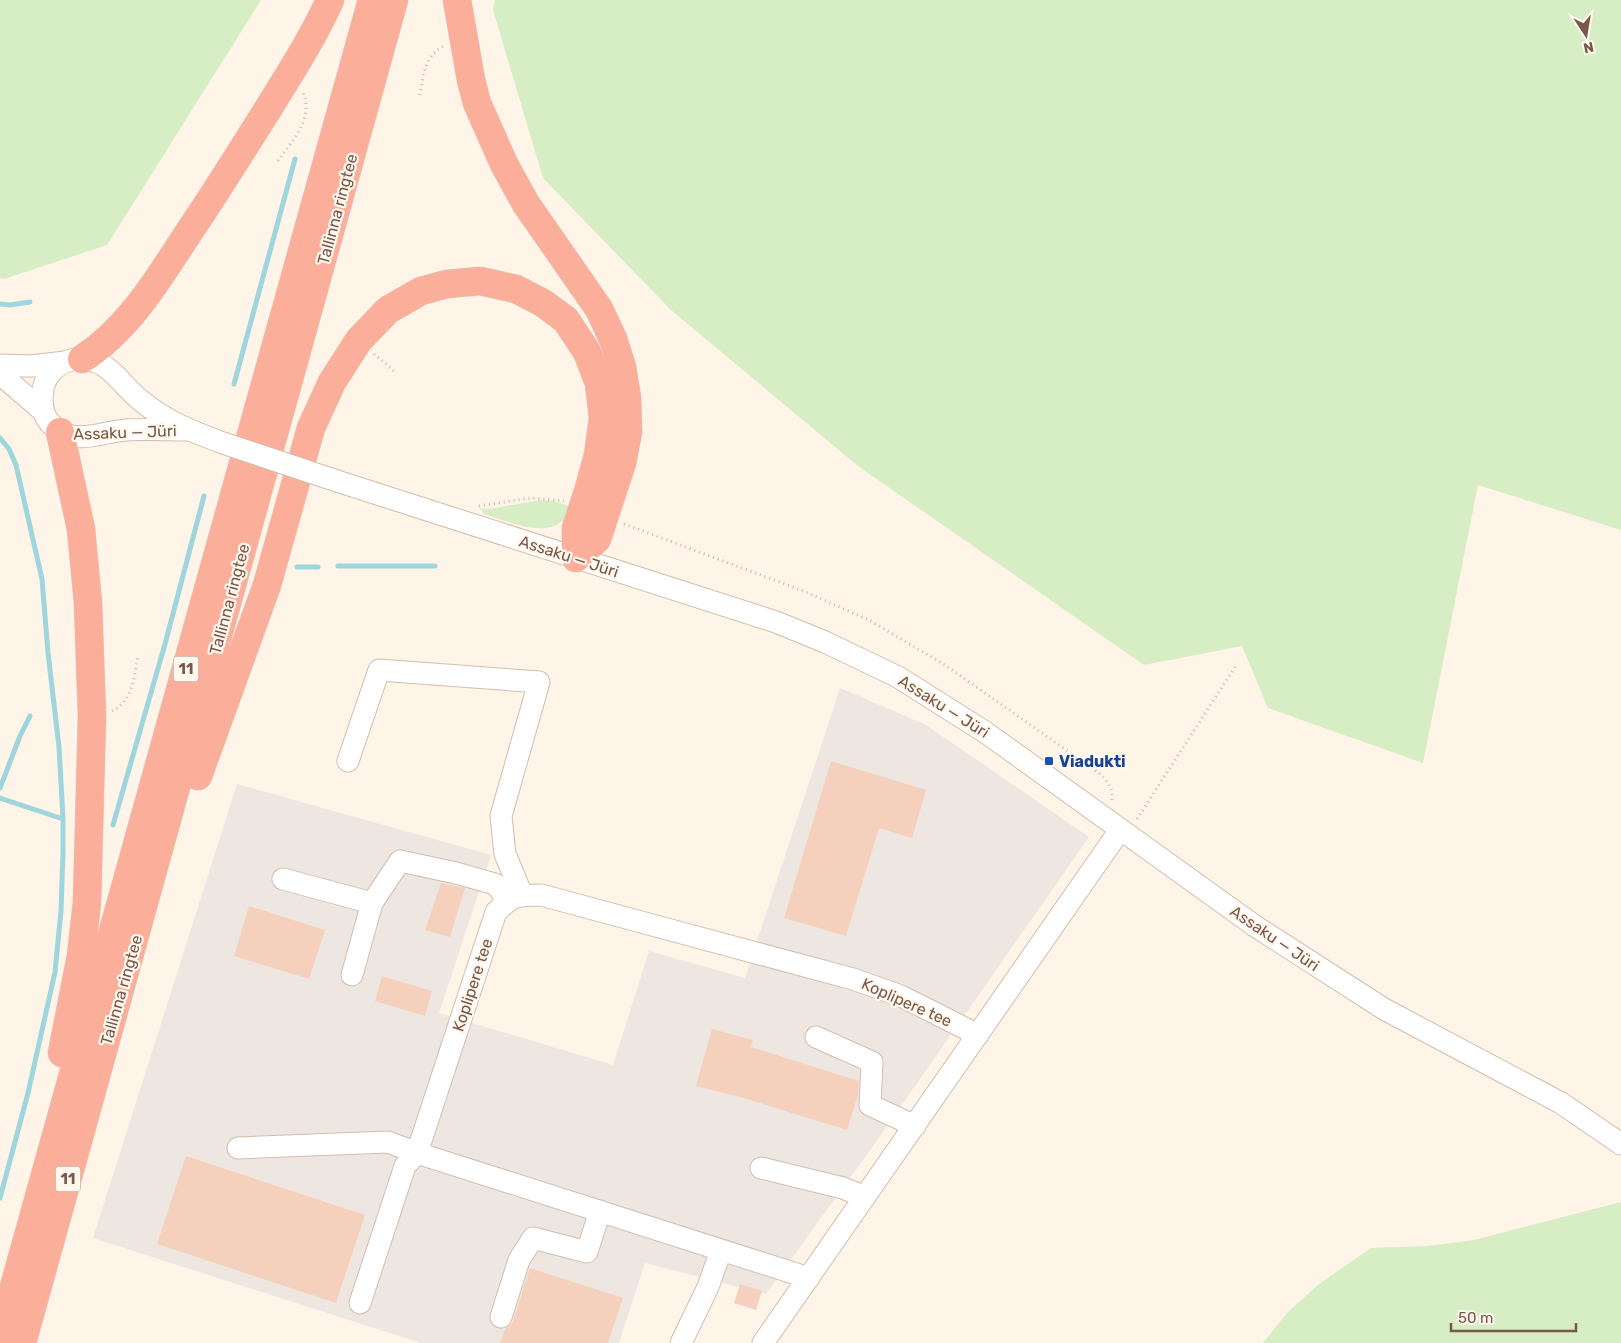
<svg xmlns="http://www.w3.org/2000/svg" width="1621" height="1343" font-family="Rubik,sans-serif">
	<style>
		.industrial { fill: #eee7e1 }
		.green { fill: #d7edc4 }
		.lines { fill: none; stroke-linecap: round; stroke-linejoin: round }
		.stream { stroke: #9fd5dc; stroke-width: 5 }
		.building { fill: #f5d0bd }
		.minor-casing { stroke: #d3bdae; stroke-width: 23 }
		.highway-casing { stroke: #dcd4d0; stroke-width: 29 }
		.path { stroke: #dbb39f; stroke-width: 3; stroke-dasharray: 1 4; stroke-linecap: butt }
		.minor { stroke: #fff; stroke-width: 21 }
		.highway { stroke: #fbaf9b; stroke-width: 28 }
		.minor-bridge-casing { stroke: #d3bdae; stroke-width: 23; stroke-linecap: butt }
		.minor-bridge { stroke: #fff; stroke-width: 21 }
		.transit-dot { fill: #1a4fb4; stroke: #fff8ef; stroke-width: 2 }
		.labels { text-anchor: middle; stroke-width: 4.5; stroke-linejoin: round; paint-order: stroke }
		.shield { fill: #fff8ef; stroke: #a2887b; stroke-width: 1 }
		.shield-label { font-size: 15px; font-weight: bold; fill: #7a5849 }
		.street-label { font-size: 16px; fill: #7a5849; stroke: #fff8ef }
		.transit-label { font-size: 16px; font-weight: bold; fill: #164399; stroke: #fff8ef; text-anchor: start }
	</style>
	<rect width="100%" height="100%" fill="#fef4e7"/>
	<!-- industrial -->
	<path class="industrial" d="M840 688 926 725 1089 837 871 1149 766 1294 645 1263 619 1343H421L93 1238 237 784 491 855 439 1013 613 1065 649 951 745 978Z"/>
	<!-- green -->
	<path class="green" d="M0 0H261L107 245 4 279 0 278Z
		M495 0H1621V530L1478 485 1423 763 1268 708 1242 646 1144 665 858 466 671 310 543 178 493 10Z
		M541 500 555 501 571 507C559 545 510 522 484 514L480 508 489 509Z
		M1621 1202V1343H1263L1287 1313 1319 1284 1371 1248 1428 1246 1474 1240Z"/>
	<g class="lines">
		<!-- stream -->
		<path class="stream" d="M0 304 10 305 30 302
			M234 384 295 159
			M0 438 9 449 16 465 42 579 48 653 59 747 63 819V852L61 911 55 972 28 1093 0 1198
			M338 566H435
			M297 567H318
			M0 788 20 736 30 716
			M0 798 63 819
			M113 825 165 644 204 496"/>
	</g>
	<!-- building -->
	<path class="building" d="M831 761 926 790 912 838 879 828 846 936 784 918Z
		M441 883 465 888 450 937 425 930Z
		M249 906 325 930 309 979 234 956Z
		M382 976 432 991 425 1016 375 1001Z
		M712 1029 753 1040 751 1047 859 1081 858 1095 847 1130 737 1096 696 1086Z
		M186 1156 365 1215 336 1303 157 1244Z
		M530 1268 623 1298 608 1343H500L505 1329 510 1326 513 1321Z
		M740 1284 762 1291 756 1310 734 1303Z"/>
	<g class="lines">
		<defs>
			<path id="minor" d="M0 365 31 366 65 362
				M0 374 43 411
				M187 430C167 430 147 429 126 430 101 432 75 446 54 427 48 422 44 415 43 408 41 396 42 385 49 375 60 360 79 355 96 362 113 368 125 388 139 399 163 420 193 432 223 443
				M340 482 776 622 825 642 898 677 985 732 1255 926 1384 1009 1561 1103 1621 1144
				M348 761 379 670 539 682 501 816 505 854 522 895
				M283 879 372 903 400 861 456 873 495 884 508 900
				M352 975 372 903
				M816 1037 872 1062 870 1105 915 1126
				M238 1148 388 1142 417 1153 405 1166 360 1303
				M761 1168 843 1188 865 1197
				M809 1278 417 1153 496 912C513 895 518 895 541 895L853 979 901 996 978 1035
				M501 1317 519 1260 533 1238 587 1252 600 1211
				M681 1343 708 1287 721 1250
				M763 1343 1120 830"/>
			<path id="highway" d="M457 0 471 80 477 103 504 164 526 204 599 309 613 339 622 367 627 398 628 432 622 463 597 539 576 558
				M82 359C135 325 166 265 201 214 224 179 246 144 268 109 290 73 313 38 330 0
				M60 432 81 529 88 603 92 716 87 902 81 956 62 1053
				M198 776 267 585 311 428 332 382 359 340 388 310 421 291 447 284 480 281 516 289 543 303 566 320 587 352 599 383 603 418 598 455 589 488 576 528V558
				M0 1337 372 0
				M22 1343 394 0"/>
		</defs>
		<!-- minor casing -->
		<use href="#minor" class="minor-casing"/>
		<!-- highway casing -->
		<use href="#highway" class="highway-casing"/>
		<!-- path -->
		<path class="path" d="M420 95C423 76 424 56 444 46
			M278 161C293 139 314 119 303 92
			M374 354 395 372
			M479 506 531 498 564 501
			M624 524 801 590 869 620 945 665 1099 773C1107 781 1113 787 1112 800
			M112 711C133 701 134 677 138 656
			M1137 819 1235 667"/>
		<!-- minor -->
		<use href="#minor" class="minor"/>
		<!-- highway -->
		<use href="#highway" class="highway"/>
		<defs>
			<path id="minor-bridge" d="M223 443 340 482"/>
		</defs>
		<!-- minor-bridge casing -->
		<use href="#minor-bridge" class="minor-bridge-casing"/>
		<!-- minor-bridge -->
		<use href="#minor-bridge" class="minor-bridge"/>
	</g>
	<!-- markers -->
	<rect class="transit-dot" x="1044" y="756" width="10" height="10" rx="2.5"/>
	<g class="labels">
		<!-- shield labels -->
		<g class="shield">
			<rect x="173.5" y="656.5" width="25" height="25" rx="4"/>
			<rect x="55.5" y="1166.5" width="25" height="25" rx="4"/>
		</g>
		<g class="shield-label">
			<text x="186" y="674">11</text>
			<text x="68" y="1184">11</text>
		</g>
		<!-- street labels -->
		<g class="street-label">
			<text transform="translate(337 209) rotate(-75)" y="6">Tallinna ringtee</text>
			<text transform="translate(125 432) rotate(-2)" y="6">Assaku — Jüri</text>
			<text transform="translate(569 556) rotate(18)" y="6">Assaku — Jüri</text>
			<text transform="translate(229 599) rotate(-75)" y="6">Tallinna ringtee</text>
			<text transform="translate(944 706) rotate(32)" y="6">Assaku — Jüri</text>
			<text transform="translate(1275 938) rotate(34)" y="6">Assaku — Jüri</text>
			<text transform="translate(472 985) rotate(-72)" y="6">Koplipere tee</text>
			<text transform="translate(121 990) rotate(-74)" y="6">Tallinna ringtee</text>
			<text transform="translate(907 1002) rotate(24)" y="6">Koplipere tee</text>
		</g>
		<!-- transit labels -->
		<g class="transit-label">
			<text x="1059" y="767">Viadukti</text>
		</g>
	</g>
	<!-- north arrow -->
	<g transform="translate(1586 35) rotate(168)" stroke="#fff8ef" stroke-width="4" paint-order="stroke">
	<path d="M0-4L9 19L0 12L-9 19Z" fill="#7a5849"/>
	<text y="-8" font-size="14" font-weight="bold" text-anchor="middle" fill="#7a5849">N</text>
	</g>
	<!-- scale -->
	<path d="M1451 1323v8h125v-8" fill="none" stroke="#7a5849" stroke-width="2.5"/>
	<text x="1458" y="1323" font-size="15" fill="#7a5849" stroke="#fff8ef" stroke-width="4" paint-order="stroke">50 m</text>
</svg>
